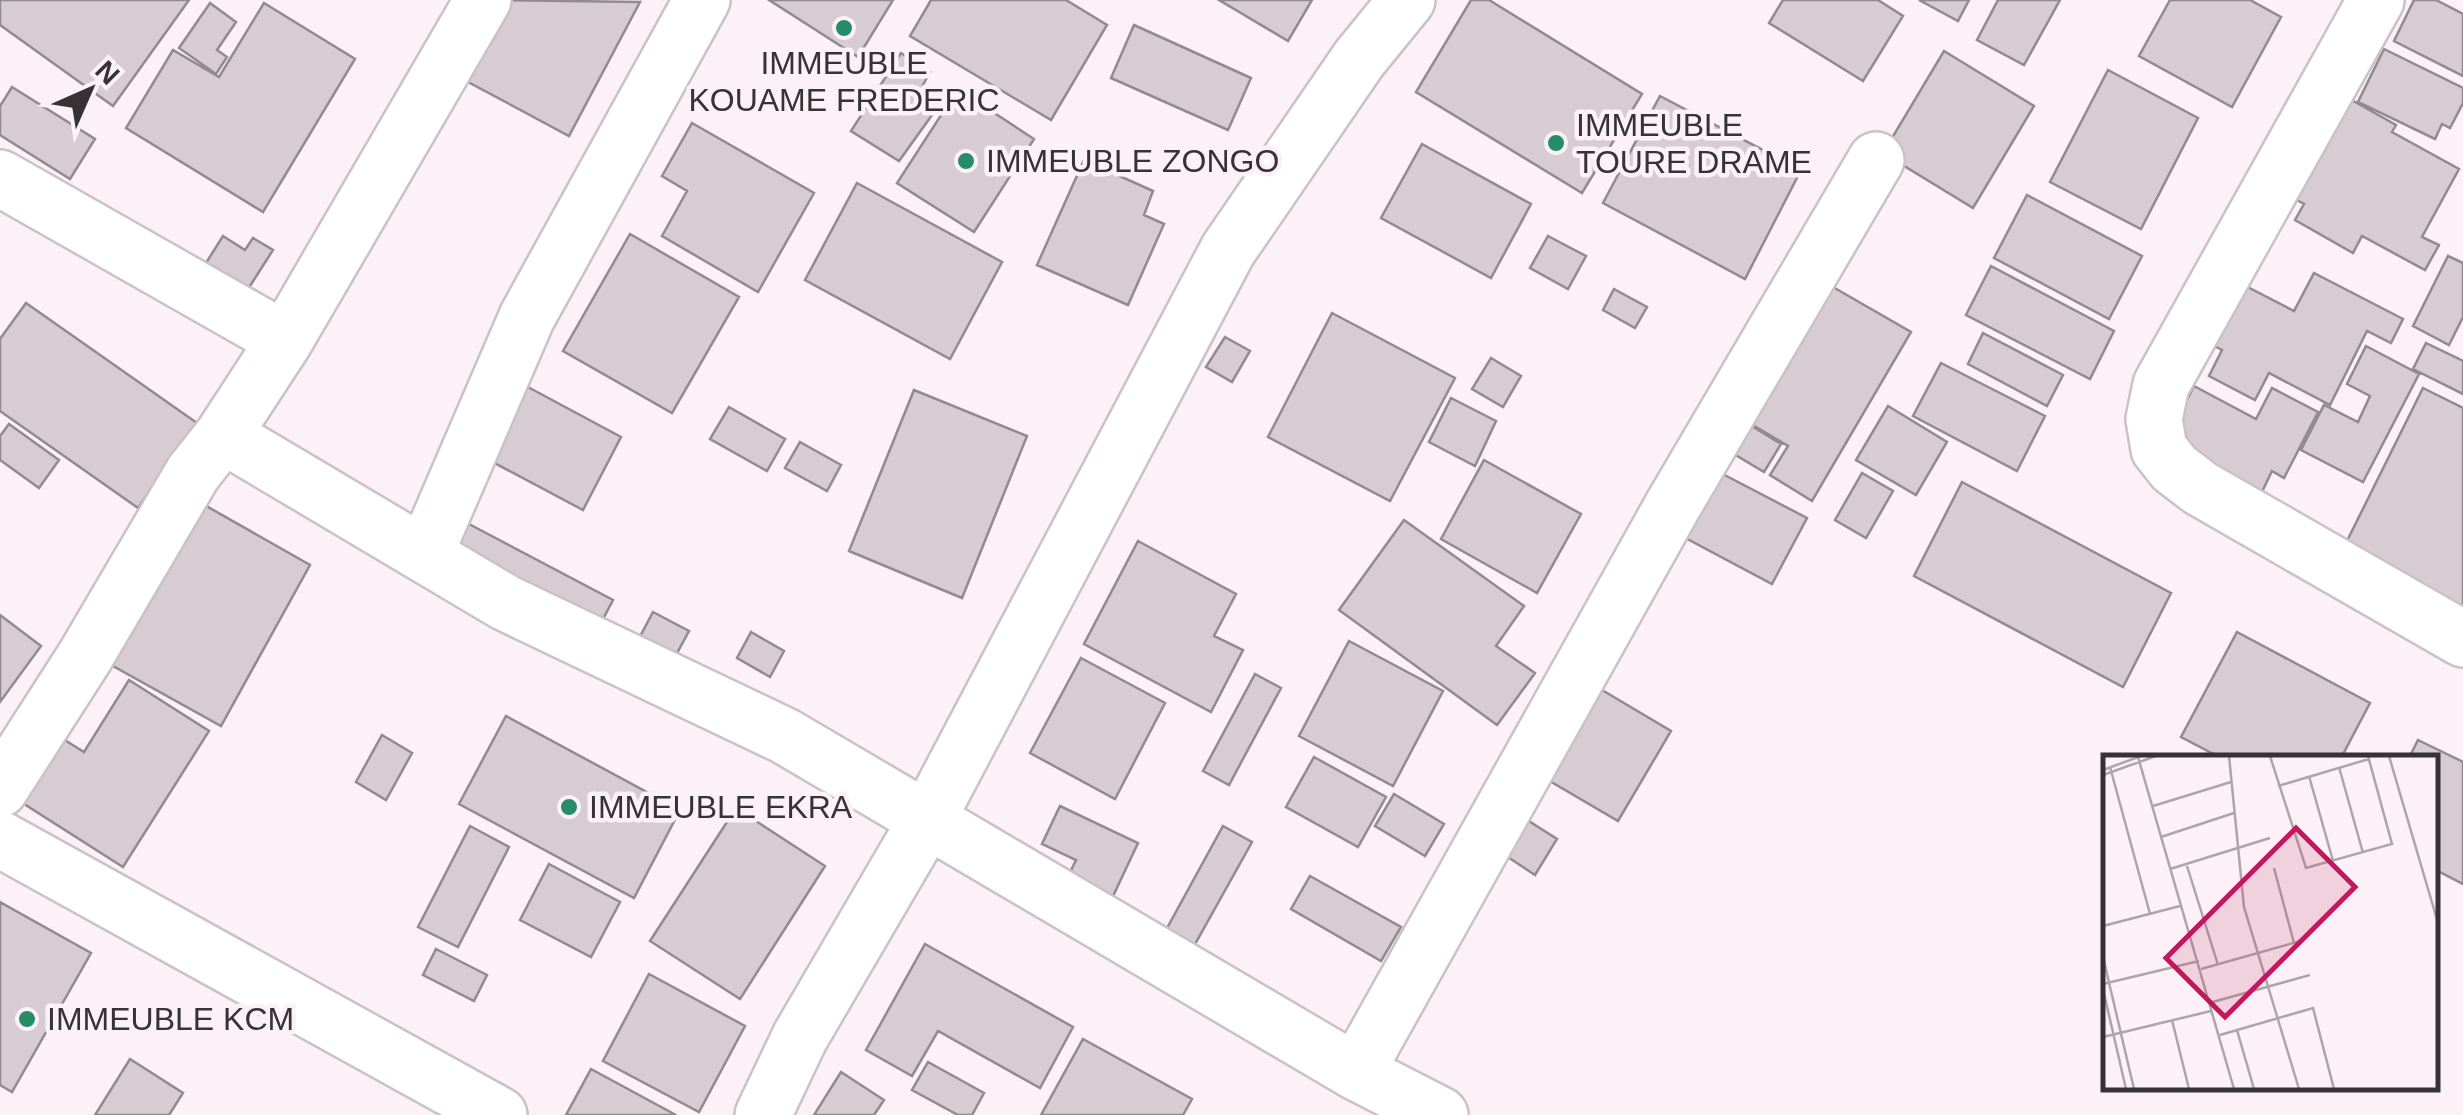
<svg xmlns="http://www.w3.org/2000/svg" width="2463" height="1115" font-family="Arial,sans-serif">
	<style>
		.building { fill: #d6ccd1; stroke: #938a8f; stroke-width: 2.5 }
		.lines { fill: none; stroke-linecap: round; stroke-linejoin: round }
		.minor-casing { stroke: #cbc1c6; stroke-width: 60 }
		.minor { stroke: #fff; stroke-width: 55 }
		.poi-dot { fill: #278d69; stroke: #fbf1f6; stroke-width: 4 }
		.labels { text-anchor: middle; stroke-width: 9; stroke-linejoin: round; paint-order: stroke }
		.poi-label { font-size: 32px; fill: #373335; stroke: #fbf1f6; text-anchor: start }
		.inset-road { fill: none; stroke: #ada5a9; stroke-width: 2.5 }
		.view { fill: #c2185b; fill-opacity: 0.15; stroke: #c2185b; stroke-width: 5 }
		.inset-edge { fill: none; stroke: #373335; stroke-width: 5 }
	</style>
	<rect width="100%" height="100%" fill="#fbf1f6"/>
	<!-- building -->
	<path class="building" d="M0 0H189L113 106 0 25Z
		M495 0 640 2 569 136 455 75Z
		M769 0H893L858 57Z
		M931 0H1066L1107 25 1051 120 910 36Z
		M1219 0H1312L1288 41Z
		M1471 0H1489L1642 94 1582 193 1416 92Z
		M1783 0H1878L1903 16 1863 81 1769 23Z
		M1919 0H1969L1958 21Z
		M1998 0H2060L2024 65 1977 40Z
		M2170 0H2250L2281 17 2232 107 2139 56Z
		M2414 0H2436L2463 14V76L2394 41Z
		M210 3 236 22 217 50 227 57 216 74 179 48Z
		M264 3 355 59 263 212 126 128 173 50 219 77Z
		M1134 25 1251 78 1228 130 1111 78Z
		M2384 49 2463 88V103L2450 128 2442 124 2435 139 2358 102Z
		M1944 51 2034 106 1973 208 1883 153Z
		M901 53 930 72 923 85 939 96 927 114 932 115 899 161 851 131Z
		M2108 70 2198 118 2141 229 2050 182Z
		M12 87 95 139 70 179 0 135V106Z
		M958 89 1034 139 974 232 897 183Z
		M2339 93 2396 125 2392 132 2459 169 2422 237 2439 245 2425 270 2362 236 2353 253 2295 220 2304 204 2293 198Z
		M1660 96 1801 170 1745 279 1603 203Z
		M692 123 814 193 758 292 662 236 687 191 662 176Z
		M1422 144 1531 204 1491 278 1381 218Z
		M1084 160 1153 191 1144 215 1164 224 1128 305 1037 265Z
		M857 183 1002 262 950 359 805 280Z
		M2027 195 2142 256 2109 319 1994 258Z
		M630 234 739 297 672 413 563 351Z
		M223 236 245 250 253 238 273 250 241 300 199 274Z
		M1548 236 1586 256 1568 289 1530 268Z
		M2448 256 2463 263V317L2449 345 2413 326Z
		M1991 266 2114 331 2090 379 1966 315Z
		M2314 273 2403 319 2391 343 2367 331 2330 405 2269 373 2255 400 2209 376 2222 350 2201 339 2232 279 2294 311Z
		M1826 283 1911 332 1812 501 1770 475 1788 446 1746 421Z
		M1614 289 1647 307 1635 328 1603 310Z
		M26 303 197 423 138 508 0 411V339Z
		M1332 313 1455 378 1390 501 1268 437Z
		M1983 333 2063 375 2047 406 1968 364Z
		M1225 337 1250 351 1232 382 1206 367Z
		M2426 343 2463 361V394L2413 369Z
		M2366 346 2419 374 2363 482 2301 450 2324 405 2358 422 2370 396 2347 384Z
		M1491 358 1521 376 1503 407 1472 389Z
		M1941 363 2045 416 2017 471 1913 416Z
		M526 386 621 437 583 510 487 459Z
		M2194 386 2256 419 2272 388 2318 412 2284 478 2272 471 2260 496 2168 438Z
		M2423 388 2463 408V612L2342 551Z
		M914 390 1027 436 962 598 849 551Z
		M1451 398 1496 421 1475 466 1429 442Z
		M1888 406 1947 442 1916 495 1856 460Z
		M729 407 785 439 767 471 710 439Z
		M1745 422 1781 444 1764 472 1729 451Z
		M9 424 59 460 39 488 0 460V436Z
		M800 442 841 465 827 491 785 468Z
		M1484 460 1581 514 1537 593 1441 539Z
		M1713 469 1807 518 1772 584 1678 534Z
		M1862 473 1893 491 1866 538 1835 520Z
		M1962 482 2171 593 2123 687 1914 576Z
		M194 499 310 565 221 726 104 661Z
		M1404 520 1524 606 1496 646 1535 673 1497 725 1339 610Z
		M469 524 613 600 593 638 450 563Z
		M1138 541 1236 594 1214 636 1243 650 1211 712 1084 644Z
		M653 612 689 631 670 666 635 646Z
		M0 615 41 646 0 702Z
		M751 632 784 651 770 677 737 658Z
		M2237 632 2370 703 2341 758H2221L2181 737Z
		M1349 641 1443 691 1393 786 1299 736Z
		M1081 658 1165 703 1115 799 1030 753Z
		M1255 674 1281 688 1229 785 1203 771Z
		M129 680 209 731 123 867 7 793 47 729 84 752Z
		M1597 687 1671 731 1618 821 1543 777Z
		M506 716 680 810 634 898 459 804Z
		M382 735 412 753 386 800 356 782Z
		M2418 740 2463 762V884L2436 870V758H2409Z
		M1314 757 1386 797 1358 847 1286 807Z
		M1394 794 1444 824 1425 856 1375 826Z
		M1060 806 1138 843 1106 911 1062 889 1076 860 1042 844Z
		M736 808 825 866 740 999 650 941Z
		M1510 809 1557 839 1535 875 1488 844Z
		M470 826 509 847 458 947 418 927Z
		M1223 826 1252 842 1194 946 1166 930Z
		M549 864 620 902 591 957 520 920Z
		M1310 876 1401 927 1381 961 1291 909Z
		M0 902 91 953 12 1092 0 1085Z
		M925 944 1073 1027 1040 1088 938 1031 912 1076 866 1050Z
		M436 949 487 975 474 1001 423 975Z
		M649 974 745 1026 699 1112 603 1061Z
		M1083 1039 1192 1099 1183 1115H1041Z
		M130 1059 183 1093 169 1115H95Z
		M928 1062 984 1093 972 1115H958L912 1090Z
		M591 1069 676 1115H566Z
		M841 1072 884 1100 874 1115H814Z"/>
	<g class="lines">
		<defs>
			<path id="minor" d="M2376 0 2161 385 2154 419 2159 449 2174 468 2200 488 2463 639
				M0 178 285 340
				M223 435 506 603 785 736 1356 1072 1440 1115
				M425 554 527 317 702 0
				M0 789 86 655 193 473 223 435 285 340 483 0
				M0 839 499 1115
				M1356 1072 1672 507 1876 160
				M763 1115 800 1037 928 818 1228 250 1359 59 1407 0"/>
		</defs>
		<!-- minor casing -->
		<use href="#minor" class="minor-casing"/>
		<!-- minor -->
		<use href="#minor" class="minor"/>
	</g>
	<!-- markers -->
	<g class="poi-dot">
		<circle cx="844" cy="28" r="10"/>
		<circle cx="1556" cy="143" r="10"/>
		<circle cx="966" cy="161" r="10"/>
		<circle cx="569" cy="807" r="10"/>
		<circle cx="27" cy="1019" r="10"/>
	</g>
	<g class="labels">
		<!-- poi labels -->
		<g class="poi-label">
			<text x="844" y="74" text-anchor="middle">IMMEUBLE<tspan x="844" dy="37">KOUAME FREDERIC</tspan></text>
			<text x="1576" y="136">IMMEUBLE<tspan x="1576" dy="37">TOURE DRAME</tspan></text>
			<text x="986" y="172">IMMEUBLE ZONGO</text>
			<text x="589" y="818">IMMEUBLE EKRA</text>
			<text x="47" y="1030">IMMEUBLE KCM</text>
		</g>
	</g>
	<!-- overview -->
	<g transform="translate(2103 755)">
		<rect width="335" height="335" fill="#fbf1f6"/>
		<path class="inset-road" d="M126 1 141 152 196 334M167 1 203 113 289 89 265 1M286 1 335 168M35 2 131 334M7 12 47 159M236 12 260 98M0 15 38 1M0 20 53 1M206 21 230 106M175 31 266 4M50 51 128 27M58 82 131 58M84 111 115 210M171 113 191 188M67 114 167 83M0 171 77 151M0 202 31 334M98 214 201 185M0 229 96 206M0 234 23 334M106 248 207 220M69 265 86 334M134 275 151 334M117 280 210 253 231 334M0 282 108 256"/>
		<path class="view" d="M193 73 252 132 122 262 63 203Z"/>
		<rect width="335" height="335" class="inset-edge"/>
	</g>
	<!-- north arrow -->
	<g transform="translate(90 90) rotate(45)" stroke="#fbf1f6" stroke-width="8" paint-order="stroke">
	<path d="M0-8L18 38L0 25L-18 38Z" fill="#373335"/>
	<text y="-15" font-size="28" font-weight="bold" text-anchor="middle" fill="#373335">N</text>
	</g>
</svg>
